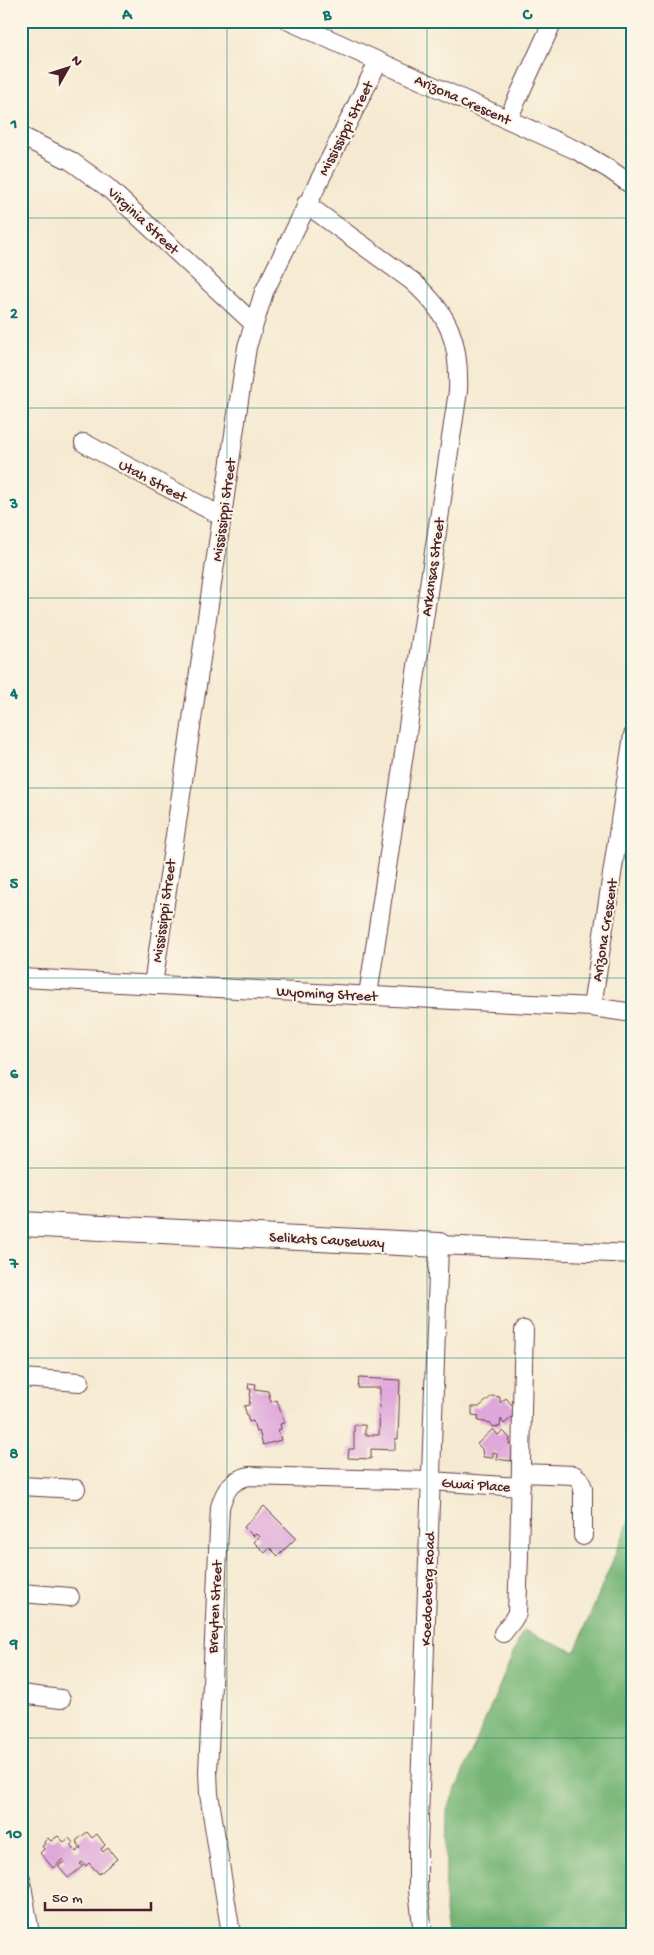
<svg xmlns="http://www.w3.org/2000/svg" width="654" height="1955" font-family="'Gochi Hand',sans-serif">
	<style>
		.forest { fill: #76b576; stroke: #606a50 }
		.building { fill: #dfa7da }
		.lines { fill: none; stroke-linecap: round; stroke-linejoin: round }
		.street-casing { stroke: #643d44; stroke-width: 20 }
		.secondary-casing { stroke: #643d44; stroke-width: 26 }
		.street { stroke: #fff; stroke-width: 18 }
		.secondary { stroke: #fff; stroke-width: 24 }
		.grid { fill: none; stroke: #0f766e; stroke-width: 1; stroke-opacity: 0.55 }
		.labels { text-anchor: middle; stroke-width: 4; stroke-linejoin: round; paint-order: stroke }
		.street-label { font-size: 15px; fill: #4a1f2b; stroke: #fcf5e5 }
		.neatline { fill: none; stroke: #0f766e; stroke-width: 2 }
		.grid-label { font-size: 16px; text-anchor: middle; font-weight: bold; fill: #0f766e }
	</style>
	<rect width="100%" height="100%" fill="#fcf5e5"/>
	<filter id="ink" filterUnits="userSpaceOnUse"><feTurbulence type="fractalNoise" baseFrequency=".02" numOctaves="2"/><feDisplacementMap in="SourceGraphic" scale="10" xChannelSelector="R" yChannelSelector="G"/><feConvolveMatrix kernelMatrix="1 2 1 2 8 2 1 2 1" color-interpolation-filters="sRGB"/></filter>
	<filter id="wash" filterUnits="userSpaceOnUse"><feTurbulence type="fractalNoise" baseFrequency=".0096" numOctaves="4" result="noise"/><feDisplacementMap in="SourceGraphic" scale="20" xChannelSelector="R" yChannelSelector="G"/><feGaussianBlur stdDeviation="1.12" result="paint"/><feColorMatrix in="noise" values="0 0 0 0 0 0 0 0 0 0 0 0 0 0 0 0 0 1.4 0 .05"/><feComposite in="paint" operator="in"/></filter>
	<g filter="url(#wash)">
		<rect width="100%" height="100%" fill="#f5ead1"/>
		<!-- forest -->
		<path class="forest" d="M633 1511V1934H448L445 1912 447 1810 523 1630 575 1652Z"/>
		<g id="blocks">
			<!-- building -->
			<path class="building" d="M359 1378 400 1380 398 1439H395V1450L371 1449V1459L348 1458 349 1449H354V1425H365V1435H379L380 1388H358Z
				M249 1383 256 1384 255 1389 268 1391 271 1402 277 1400 284 1423 280 1424 281 1429 278 1430 281 1440 263 1445 259 1431 256 1432 253 1421 249 1422 244 1406 249 1405 251 1389H248Z
				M492 1396 500 1397V1403L506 1398 518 1412 504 1424 501 1419 500 1427 491 1426V1423L478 1421 479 1416 472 1415V1407H479Z
				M493 1429 498 1435 503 1431 510 1438 509 1444H513L511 1461 496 1459 497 1453 493 1452V1458L483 1457 482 1449 477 1444Z
				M264 1506 296 1538 278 1556 270 1548 265 1553 254 1542 259 1537 256 1534 253 1536 244 1527Z
				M87 1832 92 1838 97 1834 105 1845 101 1849 103 1852 108 1848 117 1859 99 1874 89 1863 86 1866 82 1862 80 1864 83 1866 68 1878 58 1866 65 1861 63 1859 53 1868 40 1853 44 1849 42 1846 45 1844 44 1842 48 1838 51 1841 58 1836 64 1842 69 1838 73 1843 71 1845 76 1852 81 1848 76 1841Z"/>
		</g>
	</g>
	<g filter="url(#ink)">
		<use href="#blocks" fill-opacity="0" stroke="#643d44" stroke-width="1"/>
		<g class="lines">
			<defs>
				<path id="street" d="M289 21 578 151 609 169 633 186
					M508 119 553 21
					M21 136 71 161 107 187 253 323
					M306 204 412 281C449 314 460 341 458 391L368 995
					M84 443 221 516
					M21 978 592 1007 633 1013
					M153 985 238 407 247 347 264 292 378 62
					M592 1007 633 735
					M21 1378 80 1382
					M522 1473 574 1475 580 1480 583 1488V1536
					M21 1486 76 1489
					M21 1593 70 1597
					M503 1633 513 1620 517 1613C521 1518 521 1424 524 1330
					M21 1694 61 1699
					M21 1879 30 1934
					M231 1934 209 1794 208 1772 220 1507C225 1490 231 1480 249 1476L431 1481 521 1487
					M423 1934 418 1890V1848L439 1245 633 1254"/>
				<path id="secondary" d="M21 1224 439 1245"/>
			</defs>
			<!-- street casing -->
			<use href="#street" class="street-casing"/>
			<!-- secondary casing -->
			<use href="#secondary" class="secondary-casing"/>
			<!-- street -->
			<use href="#street" class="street"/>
			<!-- secondary -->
			<use href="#secondary" class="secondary"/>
		</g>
	</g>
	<!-- grid -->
	<path class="grid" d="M227 21V1934M427 21V1934M21 218H633M21 408H633M21 598H633M21 788H633M21 978H633M21 1168H633M21 1358H633M21 1548H633M21 1738H633"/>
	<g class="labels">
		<!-- street labels -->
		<g class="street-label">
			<text transform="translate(463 99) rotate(24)" y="5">Arizona Crescent</text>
			<text transform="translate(345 128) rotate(-63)" y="5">Mississippi Street</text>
			<text transform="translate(144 220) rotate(43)" y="5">Virginia Street</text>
			<text transform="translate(153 480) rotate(28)" y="5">Utah Street</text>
			<text transform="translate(223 510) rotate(-82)" y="5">Mississippi Street</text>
			<text transform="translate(432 567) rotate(-82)" y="5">Arkansas Street</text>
			<text transform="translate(163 911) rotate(-82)" y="5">Mississippi Street</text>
			<text transform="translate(604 930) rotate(-81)" y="5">Arizona Crescent</text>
			<text transform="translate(327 993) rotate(3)" y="5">Wyoming Street</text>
			<text transform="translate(327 1239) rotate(3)" y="5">Selikats Causeway</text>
			<text transform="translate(476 1484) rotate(4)" y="5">Gwai Place</text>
			<text transform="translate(427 1589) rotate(-88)" y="5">Koedoeberg Road</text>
			<text transform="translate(214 1607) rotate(-87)" y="5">Breyten Street</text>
		</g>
	</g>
	<!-- margin -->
	<rect width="654" height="1955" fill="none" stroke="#fcf5e5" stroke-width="55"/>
	<!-- north arrow -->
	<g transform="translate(68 68) rotate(51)" stroke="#fcf5e5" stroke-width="4" paint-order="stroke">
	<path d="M0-4L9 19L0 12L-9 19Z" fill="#4a1f2b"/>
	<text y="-8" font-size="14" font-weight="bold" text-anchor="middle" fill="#4a1f2b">N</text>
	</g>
	<!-- scale -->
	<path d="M45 1902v8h106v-8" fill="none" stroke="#4a1f2b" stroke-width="2.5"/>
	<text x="52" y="1902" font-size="15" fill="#4a1f2b" stroke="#fcf5e5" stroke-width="4" paint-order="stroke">50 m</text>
	<rect x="28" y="28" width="598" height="1900" class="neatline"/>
	<g class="grid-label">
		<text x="127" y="19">A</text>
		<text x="327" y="19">B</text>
		<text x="527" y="19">C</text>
		<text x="14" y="128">1</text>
		<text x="14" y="318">2</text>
		<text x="14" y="508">3</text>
		<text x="14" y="698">4</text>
		<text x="14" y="888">5</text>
		<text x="14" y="1078">6</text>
		<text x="14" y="1268">7</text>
		<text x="14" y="1458">8</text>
		<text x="14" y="1648">9</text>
		<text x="14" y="1838">10</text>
	</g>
</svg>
